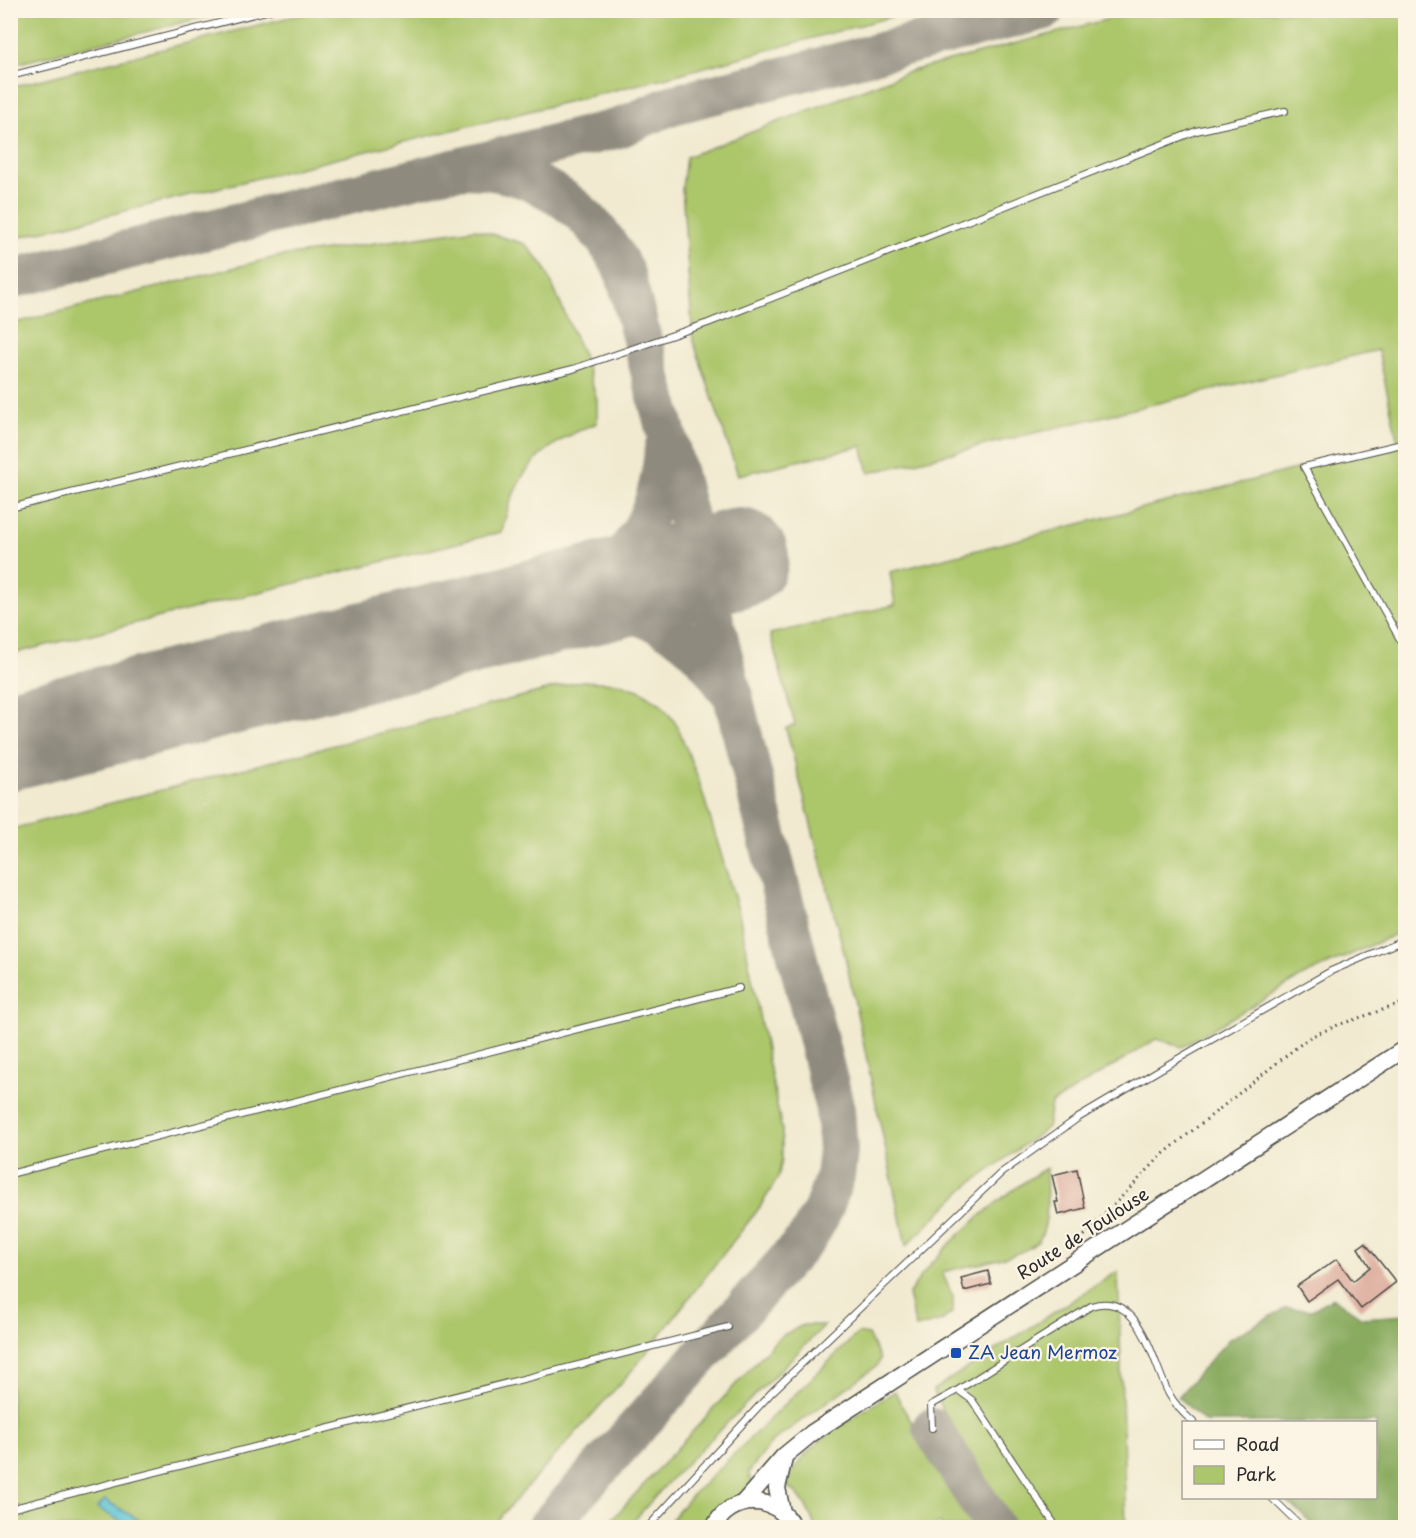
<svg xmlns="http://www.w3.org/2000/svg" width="1416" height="1538" font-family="'Playpen Sans',sans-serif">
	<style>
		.green { fill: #acc66b; stroke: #6c784b; stroke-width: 1.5 }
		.forest { fill: #89ab5f; stroke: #5a6b45; stroke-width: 1.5 }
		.water { fill: #5ac2d7; stroke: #427681; stroke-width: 1.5 }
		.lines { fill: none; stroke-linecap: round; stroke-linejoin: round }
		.taxiway { stroke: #8e8a7e; stroke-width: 40 }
		.runway { stroke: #8e8a7e; stroke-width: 100 }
		.building { fill: #dcaa9b }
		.lane-casing { stroke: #494844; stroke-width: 8 }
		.secondary-casing { stroke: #494844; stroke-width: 19 }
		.path { stroke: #494844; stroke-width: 3; stroke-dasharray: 1.5 4.5; stroke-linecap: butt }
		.lane { stroke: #fff; stroke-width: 6 }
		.secondary { stroke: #fff; stroke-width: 16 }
		.transit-dot { fill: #1a4fb4; stroke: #fcf5e5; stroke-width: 2 }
		.labels { text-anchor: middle; stroke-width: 4.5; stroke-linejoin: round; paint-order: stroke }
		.street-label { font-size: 18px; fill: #2b2b2b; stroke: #fcf5e5 }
		.transit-label { font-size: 18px; fill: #164399; stroke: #fcf5e5; text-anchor: start }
	</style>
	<rect width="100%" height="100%" fill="#fcf5e5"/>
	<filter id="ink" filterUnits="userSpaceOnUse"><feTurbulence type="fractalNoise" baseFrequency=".0167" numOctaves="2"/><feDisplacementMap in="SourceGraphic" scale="12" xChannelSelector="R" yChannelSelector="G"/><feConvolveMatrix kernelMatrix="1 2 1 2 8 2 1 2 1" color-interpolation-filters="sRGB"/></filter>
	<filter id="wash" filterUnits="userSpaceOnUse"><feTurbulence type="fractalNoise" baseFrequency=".008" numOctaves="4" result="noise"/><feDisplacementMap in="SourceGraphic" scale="24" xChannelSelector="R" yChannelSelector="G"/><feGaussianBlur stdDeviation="1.35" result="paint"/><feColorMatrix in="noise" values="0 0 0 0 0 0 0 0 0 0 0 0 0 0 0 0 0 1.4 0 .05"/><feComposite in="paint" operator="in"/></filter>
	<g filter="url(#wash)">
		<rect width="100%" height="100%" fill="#f1ead0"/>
		<!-- green -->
		<path class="green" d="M11 10H230V11L11 65Z
			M318 10H913V11L668 77 11 239V87Z
			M1139 11H1405V930L1303 976 1182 1047 1156 1039 1051 1104 1047 1128 965 1188 906 1246 845 956 786 728 795 725 770 634 895 605 890 572 1398 443 1378 350 869 473 862 446 738 475 693 340 682 188 686 157 911 71Z
			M475 229 525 244 544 266 585 360 597 400V423C539 446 515 471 502 532L11 654V324L276 257Z
			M581 681 618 683 641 691 661 704 677 725 698 778 739 913 782 1130V1160L778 1178 760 1207 636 1366 491 1527 11 1528V829Z
			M1046 1168C1046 1190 1050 1217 1041 1237 1032 1257 964 1266 942 1272L953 1297V1312L941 1321 916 1328 908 1295C936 1249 1000 1196 1046 1168Z
			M1118 1271 1126 1527H1015L953 1433 933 1390Z
			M803 1325H825L671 1479 628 1527H605L779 1337Z
			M858 1333 868 1335 880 1359 877 1366 773 1441 749 1472 750 1479 755 1484C738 1501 714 1503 704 1527L664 1528 689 1498Z
			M895 1391 903 1408 978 1527H943L940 1523 931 1528 815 1527C811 1514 801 1492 787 1487 798 1443 859 1415 895 1391Z"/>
		<!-- forest -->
		<path class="forest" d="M1333 1298 1362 1318 1405 1315V1527H1316L1284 1498H1376V1422H1205L1178 1397 1229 1339 1286 1308 1312 1310Z"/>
		<!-- water -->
		<path class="water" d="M105 1500 151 1527H131L97 1508Z"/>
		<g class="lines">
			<!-- taxiway -->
			<path class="taxiway" d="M444 171C523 160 592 203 625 274L701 567 835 1109 838 1151 835 1176 823 1210 808 1237 546 1528
				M10 279 619 128 672 105 1045 10
				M556 603C624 571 659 524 664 448
				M556 603C629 606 686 621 725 687
				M932 1428 995 1528"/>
			<!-- runway -->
			<path class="runway" d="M10 740 739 558"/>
		</g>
		<g id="blocks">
			<!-- building -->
			<path class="building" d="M1077 1169 1085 1208 1058 1215 1055 1202H1058L1052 1175Z
				M1365 1243 1396 1282 1361 1309 1338 1279 1307 1301 1297 1286 1337 1259 1353 1281 1370 1267 1358 1248Z
				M988 1271 991 1284 964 1291 961 1278Z"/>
		</g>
	</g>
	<g filter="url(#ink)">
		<use href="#blocks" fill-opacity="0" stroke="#494844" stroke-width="1.5"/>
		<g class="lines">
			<defs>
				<path id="lane" d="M10 76 270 10
					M1406 443 1304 467 1406 650
					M10 508 573 369 708 323 1196 131 1285 111
					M10 1174 739 988
					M958 1390 1091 1306C1141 1290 1152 1362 1169 1394 1175 1405 1184 1414 1193 1422
					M932 1428 931 1405 958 1390 972 1400 1057 1528
					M1272 1498 1303 1528
					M10 1509 728 1327
					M647 1528 772 1392 1001 1173 1078 1118 1169 1064 1331 971 1406 939"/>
				<path id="secondary" d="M744 1502 784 1456 812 1433 1406 1048
					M782 1512 777 1488 784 1458
					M714 1528C728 1494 779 1493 793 1528"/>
			</defs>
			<!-- lane casing -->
			<use href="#lane" class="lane-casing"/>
			<!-- secondary casing -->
			<use href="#secondary" class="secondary-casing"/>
			<!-- path -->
			<path class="path" d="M1080 1240 1162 1155 1288 1054 1310 1037 1338 1025 1406 1002"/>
			<!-- lane -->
			<use href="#lane" class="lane"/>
			<!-- secondary -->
			<use href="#secondary" class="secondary"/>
		</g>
	</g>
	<!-- markers -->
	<rect class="transit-dot" x="950" y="1347" width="12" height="12" rx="3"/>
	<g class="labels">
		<!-- street labels -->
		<g class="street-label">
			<text transform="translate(1083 1234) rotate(-33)" y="6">Route de Toulouse</text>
		</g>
		<!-- transit labels -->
		<g class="transit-label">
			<text x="968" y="1359">ZA Jean Mermoz</text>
		</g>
	</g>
	<!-- margin -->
	<rect width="1416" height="1538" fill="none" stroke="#fcf5e5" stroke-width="36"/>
	<!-- legend -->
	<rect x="1182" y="1421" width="195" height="78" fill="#fcf5e5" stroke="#a8a49b" stroke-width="1.5"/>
	<rect x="1194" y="1440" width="30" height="9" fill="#ffffff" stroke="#a8a49b" stroke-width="1.5"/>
	<text x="1236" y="1451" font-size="18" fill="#2b2b2b">Road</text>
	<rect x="1194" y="1466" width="30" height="18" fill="#acc66b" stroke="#a8a49b" stroke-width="1.5"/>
	<text x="1236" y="1481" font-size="18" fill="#2b2b2b">Park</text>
</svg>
